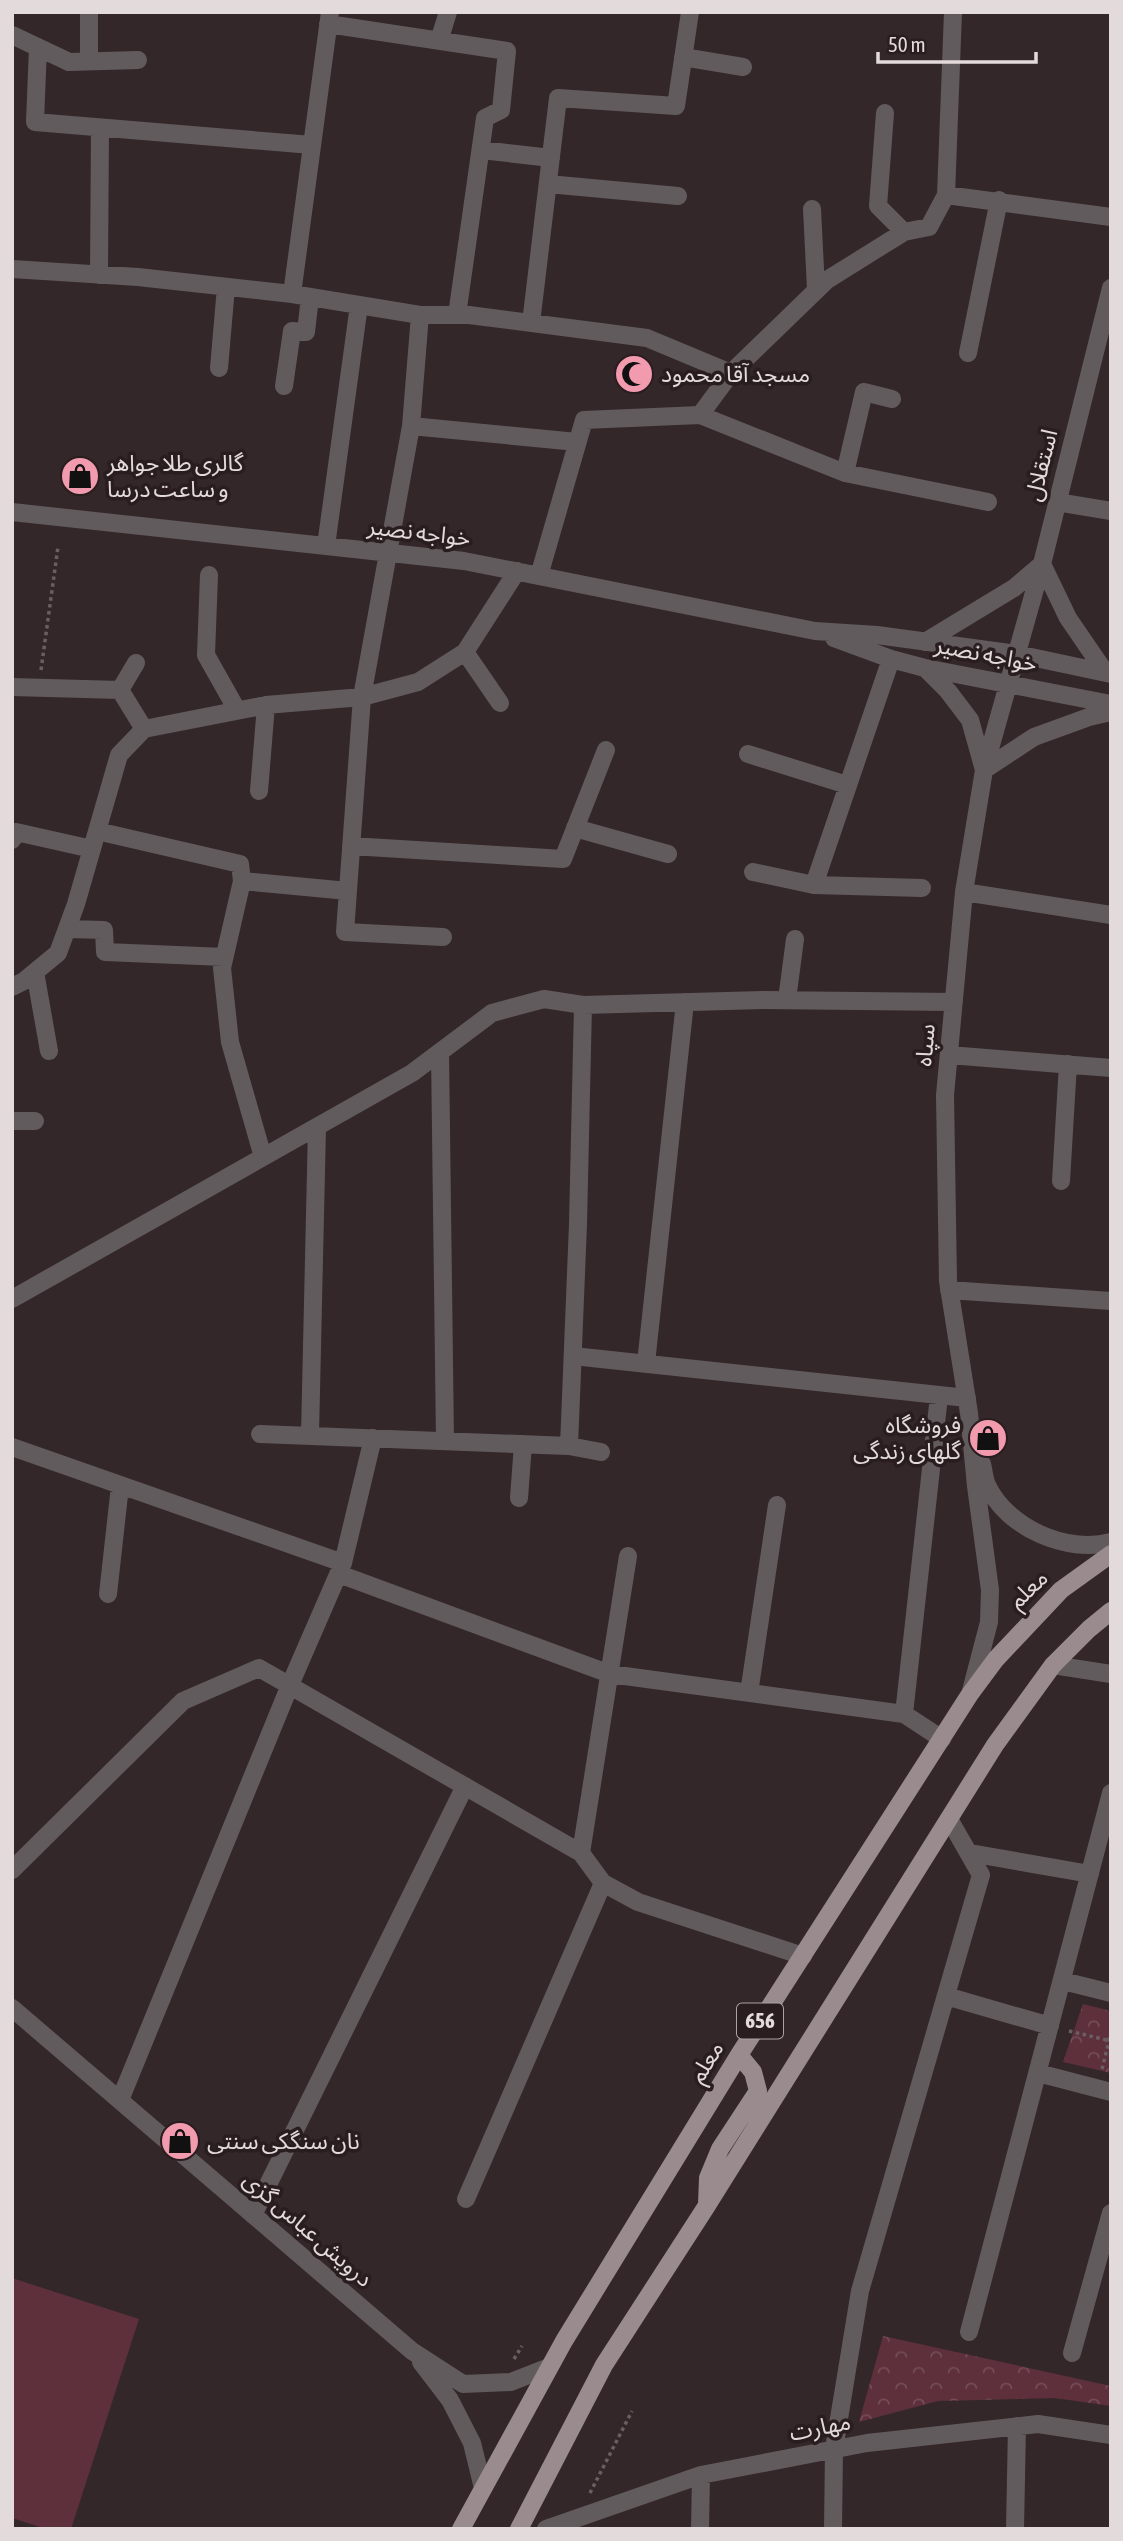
<svg xmlns="http://www.w3.org/2000/svg" width="1123" height="2541" font-family="'Asap Condensed','Noto Sans Arabic',sans-serif">
	<style>
		.park { fill: url(#park-crowns) }
		.pitch { fill: #5d303b }
		.lines { fill: none; stroke-linecap: round; stroke-linejoin: round }
		.path { stroke: #6a5f61; stroke-width: 3.5; stroke-dasharray: 3.5 3.5; stroke-linecap: butt }
		.minor { stroke: #625b5d; stroke-width: 18 }
		.major { stroke: #998b8e; stroke-width: 18 }
		.labels { text-anchor: middle; stroke-width: 7; stroke-linejoin: round; paint-order: stroke }
		.shield { fill: #2a1d20; stroke: #aca1a4; stroke-width: 2 }
		.shield-label { font-size: 21px; font-weight: bold; fill: #e3dadc }
		.poi-label { font-size: 23px; fill: #e3dadc; stroke: #2a1d20; text-anchor: start }
		.street-label { font-size: 23px; fill: #e3dadc; stroke: #2a1d20 }
	</style>
	<defs>
		<pattern id="park-crowns" width="20" height="18" patternUnits="userSpaceOnUse" patternTransform="scale(1.75)"><rect width="20" height="18" fill="#5d303b"/><path d="M2 6a3 3 0 1 1 6 0M12 15a3 3 0 1 1 6 0" fill="none" stroke="#744d57"/></pattern>
	</defs>
	<rect width="100%" height="100%" fill="#342729"/>
	<!-- park -->
	<path class="park" d="M1083 2004 1111 2011V2073L1063 2062Z
		M883 2336 1111 2386V2406L1055 2398 938 2401 859 2422Z"/>
	<!-- pitch -->
	<path class="pitch" d="M12 2278 139 2319 71 2529H46L12 2518Z"/>
	<g class="lines">
		<!-- path -->
		<path class="path" d="M41 670 58 547
			M1069 2031 1111 2041
			M1102 2069 1111 2033
			M514 2359 522 2346
			M590 2493 632 2411"/>
		<!-- minor -->
		<path class="minor" d="M89 12V61
			M953 12 946 195 1111 217
			M328 24 507 51 501 110 485 118 457 315
			M12 35 69 62 138 60
			M439 41 448 12
			M38 47 35 122 312 145
			M683 57 743 67
			M885 113 878 206 904 232
			M481 150 551 158
			M548 184 678 196
			M812 209 816 289
			M12 269 138 277 292 294 420 315H469L647 338 731 373
			M99 275 100 128
			M292 294 330 12
			M420 315 411 426 362 697 345 932 443 937
			M531 323 558 98 676 106 690 12
			M968 353 999 200
			M219 368 226 287
			M284 386 292 331 306 332 310 297
			M700 415 731 373 827 280 904 232 929 227 946 195
			M411 426 577 442
			M845 473 864 392 892 399
			M1057 502 1111 511
			M12 512 464 561 815 631 877 635 1017 654 1111 674
			M326 546 359 305
			M209 575 206 655 237 710
			M539 576 584 420 700 415 845 473 988 502
			M834 638 891 659 925 668 1111 704
			M925 642 1014 588 1042 564 1068 618 1105 672
			M465 652 500 703
			M925 668 948 691 970 720 984 770 1034 737 1089 717 1111 712
			M12 687 120 690 144 729
			M120 690 136 663
			M748 754 847 785
			M259 791 266 705
			M575 828 668 854
			M97 831 240 864 242 881 348 891
			M12 840 16 832 92 849
			M351 846 563 859 606 750
			M753 872 814 885 922 888
			M242 881 222 968 230 1042 263 1157
			M814 885 891 659
			M964 892 1111 915
			M67 929 104 930 105 952 224 957
			M35 972 49 1051
			M12 987 24 981 58 953 76 904 119 755 144 729 266 705 362 697 418 682 465 652 517 571
			M787 1000 795 939
			M440 1052 445 1441
			M949 1055 1111 1068
			M12 1121H35
			M1061 1181 1068 1064
			M949 1290 1111 1301
			M12 1299 412 1073 492 1013 544 999 583 1005
			M573 1356 967 1398
			M646 1363 685 1002
			M260 1434 569 1446 601 1452
			M310 1435 317 1127
			M569 1446 578 1224 583 1005 763 1000 954 1002
			M12 1447 343 1563
			M982 1464C984 1471 984 1479 987 1485 1007 1528 1067 1554 1111 1542
			M519 1498 523 1444
			M339 1574 610 1674 904 1714 942 1739
			M108 1594 120 1486
			M1053 1665 1111 1674
			M971 1691 989 1622 990 1590 976 1486 969 1413 948 1281 945 1095 964 892 984 770 1042 564 1111 288
			M749 1693 777 1505
			M904 1714 939 1396
			M581 1853 628 1556
			M970 1853 1090 1874
			M12 1870 183 1701 259 1668 581 1853 603 1883 638 1902 803 1956
			M1063 1981 1111 1993
			M946 1996 1050 2026
			M12 2008 412 2351 463 2384 511 2382 549 2367
			M1038 2073 1111 2092
			M120 2100 290 1685 343 1563 373 1438
			M466 2199 603 1883
			M253 2215 465 1786
			M969 2332 1111 1793
			M1072 2353 1111 2213
			M421 2362 450 2400 472 2443 483 2488
			M546 2529 701 2475 867 2443 1038 2424 1111 2435
			M700 2529 701 2475
			M833 2529 834 2449 860 2291 981 1875 949 1819
			M1015 2529 1017 2426"/>
		<!-- major -->
		<path class="major" d="M707 2204 708 2178 720 2149 758 2091 753 2072 739 2055
			M461 2529 564 2341 739 2055 970 1694 996 1659 1061 1590 1111 1554
			M519 2529 604 2365 706 2207 995 1745 1053 1665 1089 1629 1111 1611"/>
	</g>
	<!-- icons -->
	<defs>
		<symbol id="mosque-disc" viewBox="-11 -11 22 22"><circle r="9.5" fill="#f29aae" stroke="#2a1d20"/><path d="M3.5-4.9A6 6 0 1 0 3.5 4.9A5 5 0 1 1 3.5-4.9Z" fill="#111"/></symbol>
		<symbol id="shop-disc" viewBox="-11 -11 22 22"><circle r="9.5" fill="#f29aae" stroke="#2a1d20"/><path d="M-5-2.5h2.3a2.7 3.5 0 0 1 5.4 0H5L5.5 6h-11ZM-1.5-2.5h3a1.5 2.3 0 0 0-3 0Z" fill="#111"/></symbol>
	</defs>
	<g fill-rule="evenodd">
		<use href="#mosque-disc" x="612" y="352" width="44" height="44"/>
		<use href="#shop-disc" x="58" y="454" width="44" height="44"/>
		<use href="#shop-disc" x="966" y="1416" width="44" height="44"/>
		<use href="#shop-disc" x="158" y="2119" width="44" height="44"/>
	</g>
	<g class="labels">
		<!-- shield labels -->
		<rect class="shield" x="737" y="2003.5" width="46" height="35" rx="5"/>
		<g class="shield-label">
			<text x="760" y="2028">656</text>
		</g>
		<!-- poi labels -->
		<g class="poi-label">
			<text x="661" y="382">مسجد آقا محمود</text>
			<text x="107" y="471">گالری طلا جواهر<tspan x="107" dy="26">و ساعت درسا</tspan></text>
			<text x="961" y="1433" text-anchor="end">فروشگاه<tspan x="961" dy="26">گلهای زندگی</tspan></text>
			<text x="207" y="2149">نان سنگکی سنتی</text>
		</g>
		<!-- street labels -->
		<g class="street-label">
			<text transform="translate(1041 465) rotate(-76)" y="8">استقلال</text>
			<text transform="translate(419 532) rotate(7)" y="8">خواجه نصیر</text>
			<text transform="translate(986 654) rotate(11)" y="8">خواجه نصیر</text>
			<text transform="translate(925 1045) rotate(-85)" y="8">سپاه</text>
			<text transform="translate(1028 1589) rotate(-44)" y="8">معلم</text>
			<text transform="translate(706 2062) rotate(-58)" y="8">معلم</text>
			<text transform="translate(308 2229) rotate(41)" y="8">درویش عباس گزی</text>
			<text transform="translate(820 2427) rotate(-11)" y="8">مهارت</text>
		</g>
	</g>
	<!-- border -->
	<rect width="1123" height="2541" fill="none" stroke="#e3dadc" stroke-width="28"/>
	<!-- scale -->
	<path d="M878 52v10h158v-10" fill="none" stroke="#e3dadc" stroke-width="3.5"/>
	<text x="888" y="52" font-size="21" fill="#e3dadc" stroke="#2a1d20" stroke-width="5" paint-order="stroke">50 m</text>
</svg>
